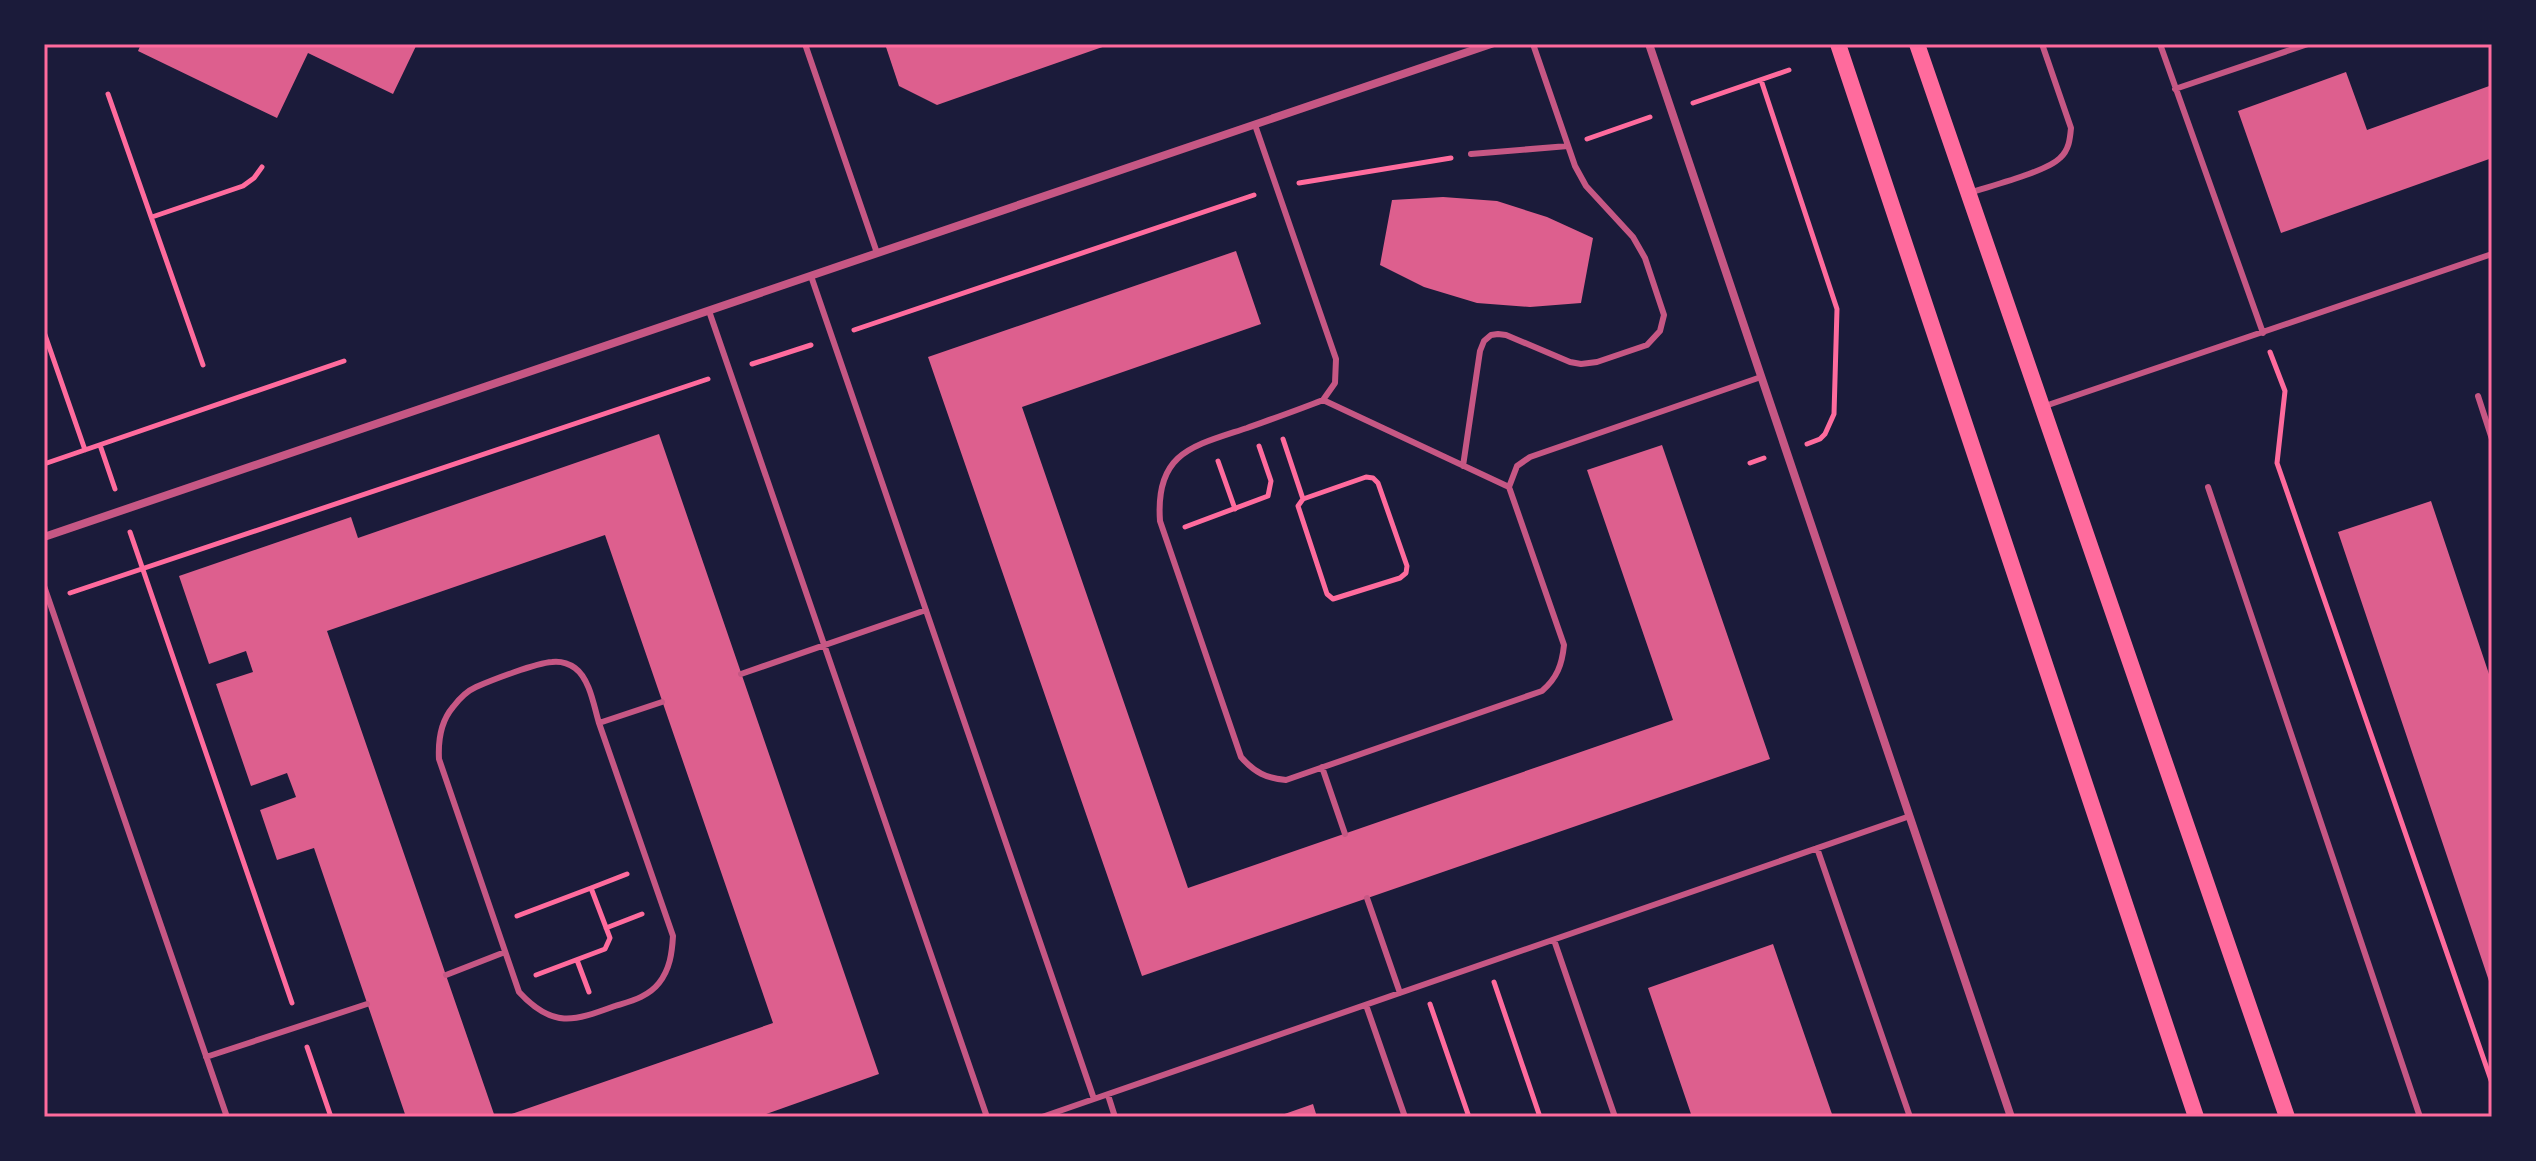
<svg xmlns="http://www.w3.org/2000/svg" width="2536" height="1161" font-family="'PT Sans',sans-serif">
	<style>
		.building { fill: #dd5f8e }
		.lines { fill: none; stroke-linecap: round; stroke-linejoin: round }
		.path { stroke: #ff6b9d; stroke-width: 5 }
		.service { stroke: #c65784; stroke-width: 6 }
		.minor { stroke: #c65784; stroke-width: 8 }
		.secondary { stroke: #ff6b9d; stroke-width: 16 }
		.neatline { fill: none; stroke: #ff6b9d; stroke-width: 3 }
	</style>
	<rect width="100%" height="100%" fill="#1b1b3a"/>
	<!-- building -->
	<path class="building" d="M141 44H417L393 94 308 53 277 118 138 51Z
		M885 44H1111L937 105 899 86Z
		M2346 72 2367 130 2492 85V158L2281 233 2238 111Z
		M1443 197 1497 201 1547 217 1593 238 1581 303 1530 307 1477 303 1424 287 1380 265 1392 200Z
		M1236 251 1261 324 1022 407 1188 888 1673 720 1587 470 1662 445 1770 759 1142 976 928 357Z
		M659 434 879 1074 758 1117H503L773 1023 605 535 327 631 495 1117H406L314 848 277 860 260 810 296 797 287 773 251 786 216 684 253 672 246 651 209 664 179 576 351 517 358 538Z
		M2431 501 2492 683 2491 987 2338 532Z
		M1773 944 1833 1117H1692L1648 988Z
		M1313 1104 1317 1117H1276Z"/>
	<g class="lines">
		<!-- path -->
		<path class="path" d="M1761 80 1837 309 1834 414 1825 434 1820 439 1807 444
			M108 94 203 365
			M1693 103 1789 70
			M1587 139 1650 117
			M1299 183 1451 158
			M152 217 243 186 254 178 262 167
			M854 330 1254 195
			M44 332 85 450
			M2270 352 2285 391 2277 463 2492 1083
			M752 364 811 345
			M1283 439 1303 499
			M100 445 115 489
			M1218 461 1235 509
			M1750 463 1764 458
			M44 464 344 361
			M1366 477 1373 478 1378 483 1407 566 1406 573 1400 578 1333 599 1327 594 1298 506 1303 499Z
			M1185 527 1268 496 1271 481 1259 446
			M130 532 292 1003
			M70 593 708 379
			M517 916 591 888
			M606 928 642 914
			M577 960 589 992
			M536 975 605 949 610 938 591 888 627 874
			M1494 982 1540 1117
			M1430 1004 1469 1117
			M307 1047 331 1117"/>
		<!-- service -->
		<path class="service" d="M805 44 877 253
			M2160 44 2263 333
			M2175 89 2308 44
			M1255 125 1336 359 1335 383 1323 400C1298 410 1272 419 1247 428 1193 446 1155 452 1160 521L1241 757C1255 773 1266 778 1286 780L1542 691C1557 678 1562 665 1564 645L1509 487 1517 466 1530 457 1761 377
			M1471 154 1568 146
			M1969 193C1990 186 2046 172 2060 158 2069 150 2070 139 2071 128L2042 44
			M811 276 1094 1099
			M709 311 987 1117
			M2478 396 2492 439
			M1323 400 1509 487
			M2045 406 2492 254
			M1463 466 1480 351 1484 341 1491 335 1498 334 1506 335 1570 362 1581 364 1597 362 1647 345 1660 331 1664 315 1645 258 1633 237 1586 186 1575 166 1533 44
			M2208 487 2420 1117
			M44 586 227 1117
			M741 674 926 610
			M599 723 673 936C672 953 670 969 659 983 648 997 631 1001 615 1006 574 1021 553 1029 519 992L439 759C438 740 441 721 453 707 459 699 467 691 476 687 492 680 536 663 552 662 561 661 568 663 575 668 590 679 594 707 599 723L662 702
			M1322 767 1345 834
			M1817 848 1910 1117
			M1367 898 1400 993
			M1554 940 1615 1117
			M446 975 505 952
			M1366 1005 1405 1117
			M206 1057 367 1004
			M1108 1095 1115 1117
			M1042 1117 1910 816"/>
		<!-- minor -->
		<path class="minor" d="M1649 44 2011 1117
			M44 537 1491 44"/>
		<!-- secondary -->
		<path class="secondary" d="M1838 44 2196 1117
			M1917 44 2287 1117"/>
	</g>
	<!-- border -->
	<rect width="2536" height="1161" fill="none" stroke="#1b1b3a" stroke-width="92"/>
	<rect x="46" y="46" width="2444" height="1069" class="neatline"/>
</svg>
